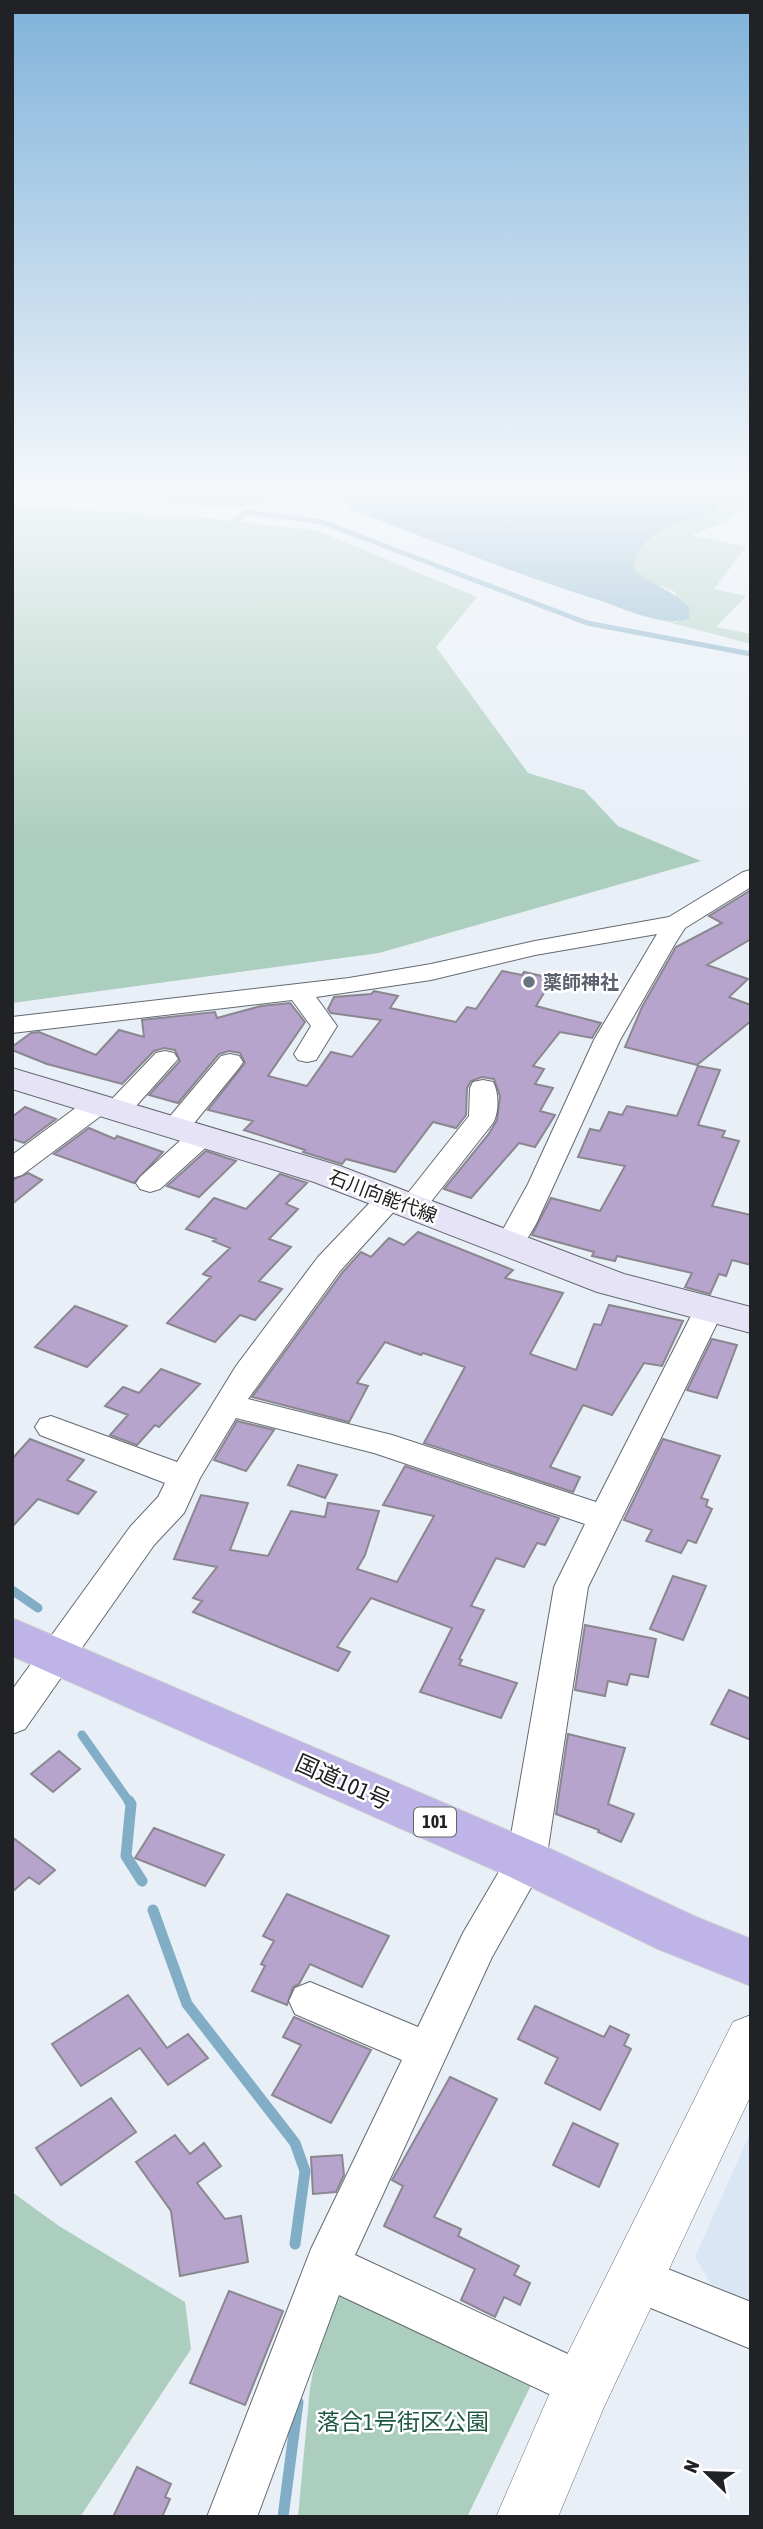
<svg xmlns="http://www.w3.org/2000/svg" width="763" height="2529" font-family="'Asap Condensed','Noto Sans JP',sans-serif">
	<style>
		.built { fill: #dbe6f5 }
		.green { fill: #accebe }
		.water { fill: #81aec6 }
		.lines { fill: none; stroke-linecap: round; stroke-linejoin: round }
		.stream-far2 { stroke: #81aec6; stroke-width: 5 }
		.stream-far1 { stroke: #81aec6; stroke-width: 9 }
		.stream { stroke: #81aec6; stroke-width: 11 }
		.building { fill: #b7a4cc; stroke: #8b8790; stroke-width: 2 }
		.minor-casing { stroke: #646a72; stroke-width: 2 }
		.tertiary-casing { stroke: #646a72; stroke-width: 1 }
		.secondary-casing { stroke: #646a72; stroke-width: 2 }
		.trunk-casing { stroke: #cececf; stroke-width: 2 }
		.minor { fill: #fff; fill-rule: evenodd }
		.tertiary { fill: #fff; fill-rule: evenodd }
		.secondary { fill: #e7e3f7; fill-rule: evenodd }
		.trunk { fill: #beb4e8; fill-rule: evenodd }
		.worship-dot { fill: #6b7280; stroke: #fff; stroke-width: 2.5 }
		.labels { text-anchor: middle; stroke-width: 5; stroke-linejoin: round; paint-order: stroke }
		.shield { fill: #fff; stroke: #636466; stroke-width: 2 }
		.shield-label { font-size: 18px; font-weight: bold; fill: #202225 }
		.worship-label { font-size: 19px; font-weight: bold; fill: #5b616d; stroke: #fff; text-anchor: start }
		.street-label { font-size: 19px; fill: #202225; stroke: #fff }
		.near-street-label { font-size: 23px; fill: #202225; stroke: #fff }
		.near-park-label { font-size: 23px; fill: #1c5741; stroke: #fff }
	</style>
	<rect width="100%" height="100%" fill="#e8eff7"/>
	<!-- built -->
	<path class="built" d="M751 2131V2304L714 2289 695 2257Z"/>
	<!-- green -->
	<path class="green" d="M92 491H327L336 494 278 498 258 506 215 508 134 500Z
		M728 491H751V502L726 522 691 535 746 547 714 589 746 596 716 627 751 634V644L653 618 678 622 675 592 644 579 632 568C645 525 675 524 714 514Z
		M12 505 208 518 318 531 477 597 436 647 528 773 584 790 618 826 701 861 379 953 12 1003Z
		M12 2192 59 2226 185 2302 191 2349 80 2517H12Z
		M342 2288 533 2381 467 2517H298L310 2388 323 2321Z"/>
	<!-- water -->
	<path class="water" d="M327 491 352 493 728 491 714 514C677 524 643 526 633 568 650 585 672 589 689 607V619C659 627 624 608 595 599 513 573 433 541 353 510L336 494Z"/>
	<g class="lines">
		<!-- stream-far2 -->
		<path class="stream-far2" d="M235 521 246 512 322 522 587 623 751 654"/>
		<!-- stream-far1 -->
		<path class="stream-far1" d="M12 1590 38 1608
			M82 1735 130 1803"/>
		<!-- stream -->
		<path class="stream" d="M129 1801 131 1804 126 1856 142 1881
			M153 1910 187 2004 295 2143 305 2171 295 2244
			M283 2517 298 2402"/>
	</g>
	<!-- building -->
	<path class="building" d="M751 890V939L707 965 748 979 729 997 751 1005V1021L697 1065 625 1047 642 1007 676 947 722 923 709 916Z
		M502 971 522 975 524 972 546 977 543 981 550 983 536 1006 601 1023 592 1038 560 1032 533 1066 544 1069 535 1084 553 1088 540 1111 555 1115 535 1147 519 1143 471 1198 444 1189 488 1135 497 1120 500 1096 494 1079 482 1077 471 1081 467 1088 466 1115 456 1128 433 1122 395 1172 346 1159 342 1164 303 1152 305 1150 244 1130 253 1121 208 1110 245 1063 240 1053 229 1051 219 1054 178 1103 149 1095 180 1061 175 1050 164 1048 154 1051 122 1084 47 1064 12 1050V1047L31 1033 39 1032 96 1055 119 1030 144 1037 142 1020 215 1012 217 1018 261 1006 290 1003 305 1022 268 1076 307 1086 331 1052 352 1057 381 1020 331 1013 328 1009 334 997 371 994 374 991 398 996 390 1008 456 1022 467 1007 476 1009Z
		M698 1066 720 1070 698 1125 725 1131 722 1137 739 1141 712 1206 751 1215V1265L732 1260 726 1276 719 1274 710 1294 685 1287 692 1273 617 1256 615 1261 592 1256 594 1252 532 1235 551 1198 600 1211 625 1166 578 1157 590 1129 600 1131 609 1112 622 1115 627 1106 677 1116Z
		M25 1107 56 1119 24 1143 12 1139V1117Z
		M89 1128 115 1139 117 1136 163 1152 134 1183 54 1154Z
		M206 1151 236 1161 199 1197 167 1186Z
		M28 1173 42 1180 12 1204V1180Z
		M280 1174 307 1183 286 1204 298 1209 269 1239 291 1247 259 1281 282 1289 255 1320 240 1315 215 1342 167 1323 211 1277 203 1274 230 1248 213 1241 216 1239 186 1229 214 1198 246 1209Z
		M418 1232 513 1270 505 1278 563 1293 530 1354 576 1370 594 1324 601 1325 609 1305 683 1321 662 1366 644 1363 612 1415 583 1405 550 1467 580 1477 573 1492 424 1443 465 1367 423 1353 421 1355 385 1342 357 1383 368 1386 349 1422 252 1397 342 1273 361 1252 371 1257 389 1238 404 1245Z
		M75 1306 127 1326 87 1367 35 1347Z
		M712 1339 737 1345 717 1398 687 1390Z
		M161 1369 200 1384 159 1427 155 1425 137 1445 110 1435 128 1415 105 1406 123 1387 139 1393Z
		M237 1421 274 1430 246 1471 214 1460Z
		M30 1439 84 1460 67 1480 96 1492 78 1514 38 1499 12 1527V1459Z
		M663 1439 720 1456 701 1498 708 1500 706 1506 712 1509 696 1543 688 1540 681 1553 646 1541 652 1530 624 1520Z
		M298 1465 337 1475 325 1498 288 1485Z
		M405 1466 559 1518 545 1545 537 1543 524 1567 496 1558 471 1606 484 1610 459 1659 462 1660 459 1665 517 1683 501 1718 420 1692 452 1628 371 1598 337 1647 350 1652 338 1671 193 1612 202 1601 193 1598 217 1567 174 1559 201 1495 248 1503 230 1550 268 1556 291 1511 325 1517 328 1503 379 1511 365 1555 357 1569 397 1582 434 1516 383 1505Z
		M673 1576 706 1586 683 1640 650 1629Z
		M585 1625 656 1639 648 1677 630 1674 627 1685 608 1681 605 1696 575 1690Z
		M729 1690 751 1699V1740L711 1724Z
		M568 1734 625 1748 608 1804 634 1814 621 1842 598 1832 599 1830 556 1814Z
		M59 1751 80 1769 53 1792 31 1774Z
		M154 1828 224 1855 205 1886 135 1858Z
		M12 1837 55 1870 39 1884 29 1877 12 1892Z
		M287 1894 389 1936 362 1987 310 1964 299 1984 293 1987 287 2005 252 1991 265 1966 261 1964 274 1941 263 1936Z
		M128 1995 167 2048 188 2034 208 2058 168 2085 140 2048 81 2086 52 2044Z
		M535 2006 604 2037 610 2026 629 2035 624 2045 631 2049 600 2110 545 2083 558 2058 518 2039Z
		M294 2017 371 2050 331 2123 272 2095 301 2045 283 2037Z
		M450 2077 497 2099 434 2217 461 2229 458 2236 519 2266 514 2275 530 2283 520 2305 504 2297 495 2317 461 2300 475 2269 384 2226 403 2186 392 2180Z
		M111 2098 136 2132 61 2185 36 2148Z
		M573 2123 618 2144 599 2187 553 2165Z
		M175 2135 190 2154 204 2143 221 2166 197 2183 225 2219 241 2216 248 2262 180 2276 171 2211 136 2162Z
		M342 2155 344 2175 336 2192 313 2194 311 2157Z
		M229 2291 283 2311 245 2405 190 2383Z
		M137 2467 171 2484 165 2497 170 2499 162 2517H113Z"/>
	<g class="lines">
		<defs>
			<path id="minor" d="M751 870V887L685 928 676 942 620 1040 536 1224 520 1251 510 1253 500 1251 495 1244 528 1184 594 1040 657 934 535 955 431 980 316 997 337 1026 316 1060 307 1062 298 1060 294 1054 311 1026 292 1000 12 1033V1017L349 978 431 964 535 941 669 917 743 872Z
				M165 1051 174 1053 178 1059 128 1115 118 1117 106 1112 22 1175 12 1178V1155L89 1098 99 1096 110 1101 156 1053Z
				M230 1054 239 1056 243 1062 239 1068 186 1133 176 1135 166 1133 162 1127 166 1121 221 1056Z
				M483 1080 493 1082C499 1092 499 1113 493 1123L422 1213 412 1216 402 1213 398 1207 340 1271 248 1399 392 1435 596 1502 697 1304 708 1301 719 1304 723 1311 588 1587 546 1861 492 1957 355 2255 600 2369 607 2386 600 2403 583 2410 339 2295 257 2517H207L311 2249 402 2060 295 2014 289 2001 295 1988 310 1982 418 2027 463 1933 507 1858 554 1587 585 1524 374 1453 236 1418 200 1478 184 1513 154 1545 25 1729 12 1734V1690L130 1527 158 1497 165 1483 40 1435 35 1427 40 1419 51 1416 177 1462 236 1366 318 1257 380 1192 390 1189 400 1192 404 1198 469 1116 470 1088 473 1082Z
				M203 1127 213 1129 217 1135 213 1141 160 1189 150 1192 140 1189 136 1183 140 1177 193 1129Z
				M635 2256 751 2302V2349L619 2295 612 2279 619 2263Z"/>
			<path id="tertiary" d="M751 2015V2095L604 2407 558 2517H496L562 2365 733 2022Z"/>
			<path id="secondary" d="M12 1068 340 1166 624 1274 751 1307V1333L597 1292 314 1182 12 1089Z"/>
			<path id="trunk" d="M12 1618 544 1846 696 1917 751 1939V1986L658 1949 508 1876 12 1656Z"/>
		</defs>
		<!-- minor casing -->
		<use href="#minor" class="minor-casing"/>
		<!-- tertiary casing -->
		<use href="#tertiary" class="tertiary-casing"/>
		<!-- secondary casing -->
		<use href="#secondary" class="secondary-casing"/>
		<!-- trunk casing -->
		<use href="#trunk" class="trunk-casing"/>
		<!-- minor -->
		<use href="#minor" class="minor"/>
		<!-- tertiary -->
		<use href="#tertiary" class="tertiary"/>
		<!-- secondary -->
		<use href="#secondary" class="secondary"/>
		<!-- trunk -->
		<use href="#trunk" class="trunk"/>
	</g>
	<!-- sky -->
	<linearGradient id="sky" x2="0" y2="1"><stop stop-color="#7fb2da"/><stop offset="0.58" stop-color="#f5f8fb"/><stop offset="1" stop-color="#f5f8fb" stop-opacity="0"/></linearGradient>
	<rect width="763" height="845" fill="url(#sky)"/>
	<!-- markers -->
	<circle class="worship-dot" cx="529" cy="982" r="7"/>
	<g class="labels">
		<!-- shield labels -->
		<rect class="shield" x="414" y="1807.5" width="42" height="29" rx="5"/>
		<g class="shield-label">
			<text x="435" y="1828">101</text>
		</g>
		<!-- worship labels -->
		<g class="worship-label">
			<text x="543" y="989">薬師神社</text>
		</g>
		<!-- street labels -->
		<g class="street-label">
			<text transform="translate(383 1196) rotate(21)" y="7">石川向能代線</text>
		</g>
		<!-- near-street labels -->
		<g class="near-street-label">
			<text transform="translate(343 1782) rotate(24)" y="8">国道101号</text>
		</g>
		<!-- near-park labels -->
		<g class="near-park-label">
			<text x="403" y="2430">落合1号街区公園</text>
		</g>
	</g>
	<!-- border -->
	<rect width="763" height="2529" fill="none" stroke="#202225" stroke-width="28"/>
	<!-- north arrow -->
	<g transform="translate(707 2473) rotate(293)" stroke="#ffffff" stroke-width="5" paint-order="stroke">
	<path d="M0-5L12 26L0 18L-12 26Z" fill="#202225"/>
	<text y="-10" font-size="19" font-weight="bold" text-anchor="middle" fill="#202225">N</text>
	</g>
</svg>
